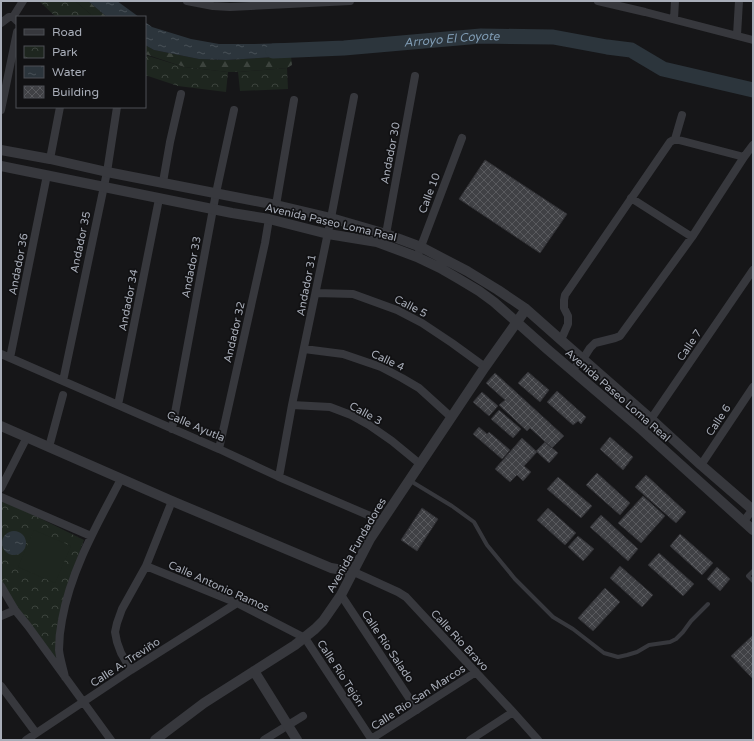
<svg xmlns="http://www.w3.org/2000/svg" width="754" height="741" font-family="'Varela Round',sans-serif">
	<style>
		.forest { fill: url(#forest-firs) }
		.park { fill: url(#park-crowns) }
		.pitch { fill: #1e261f }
		.water { fill: url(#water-ripples) }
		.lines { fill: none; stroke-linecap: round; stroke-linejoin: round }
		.river { stroke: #2c353c; stroke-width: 15 }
		.building { fill: url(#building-cross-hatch); stroke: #303034 }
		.service { stroke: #37383d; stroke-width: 4 }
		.minor { stroke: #37383d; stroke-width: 8 }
		.tertiary { stroke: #37383d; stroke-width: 10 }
		.labels { text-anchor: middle; stroke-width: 3.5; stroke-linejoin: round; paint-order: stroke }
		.street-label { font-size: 11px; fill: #a8adb8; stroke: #111113 }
		.water-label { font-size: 12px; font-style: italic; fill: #7f9bb3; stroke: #111113 }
	</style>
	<defs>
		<pattern id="forest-firs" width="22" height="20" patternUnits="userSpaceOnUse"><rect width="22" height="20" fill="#1e261f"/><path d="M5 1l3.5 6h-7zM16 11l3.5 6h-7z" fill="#3c433d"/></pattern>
		<pattern id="park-crowns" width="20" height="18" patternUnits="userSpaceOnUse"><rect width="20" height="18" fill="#1e261f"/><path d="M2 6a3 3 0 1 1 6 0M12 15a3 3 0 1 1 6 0" fill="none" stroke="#3c433d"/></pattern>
		<pattern id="water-ripples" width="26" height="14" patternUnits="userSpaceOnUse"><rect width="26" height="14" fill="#2c353c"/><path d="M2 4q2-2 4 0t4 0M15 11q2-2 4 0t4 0" fill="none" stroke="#485056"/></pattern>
		<pattern id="building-cross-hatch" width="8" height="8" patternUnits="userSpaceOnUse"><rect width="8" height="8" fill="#404145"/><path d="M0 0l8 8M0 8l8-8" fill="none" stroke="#595a5e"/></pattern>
	</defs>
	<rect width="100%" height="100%" fill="#161618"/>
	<!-- forest -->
	<path class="forest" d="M75 1H88L107 17H94Z
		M145 45 154 50 199 59 226 60 291 56 292 65 287 68 238 72H228L184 67 145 54Z"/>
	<!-- park -->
	<path class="park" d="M39 1H75L94 17H56Z
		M145 55 184 67 228 72 226 92 178 86 145 75Z
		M287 68 288 89 240 91 238 72Z
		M1 499 84 540 65 592 62 672 1 586Z"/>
	<!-- pitch -->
	<path class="pitch" d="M34 530 71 546 55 583 18 567Z"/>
	<!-- water -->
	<path class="water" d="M88 1H117L139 17H107Z
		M145 22 152 27 191 39 219 44H254L292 43 293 56 226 60 199 59 154 50 145 45Z
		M2 543a12 12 0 1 1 24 0a12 12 0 1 1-24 0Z"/>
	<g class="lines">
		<!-- river -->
		<path class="river" id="s1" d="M273 51 344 48 481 36 553 37 607 47 631 50 663 69 753 90"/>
	</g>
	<!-- building -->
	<path class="building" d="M485 160 567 214 540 253 459 199Z
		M528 372 549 390 540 402 518 383Z
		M495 373 564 436 552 448 530 428 527 431 499 405 505 400 486 383Z
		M557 391 586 417 581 424 578 421 573 425 547 402Z
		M482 392 498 406 489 416 473 402Z
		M499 410 521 429 513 438 491 419Z
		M479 427 487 434 489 432 510 450 502 459 473 434Z
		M610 437 633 457 623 470 600 449Z
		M522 438 537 452 524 466 531 472 523 481 517 475 510 482 495 469Z
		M545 442 558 453 549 463 536 451Z
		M597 473 630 503 620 515 586 485Z
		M646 475 686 512 676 523 635 487Z
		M558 477 592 506 581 518 547 489Z
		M643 496 665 516 641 543 618 523Z
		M422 508 438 519 417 551 401 540Z
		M548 508 576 533 565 545 537 520Z
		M601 515 638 549 628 561 590 527Z
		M680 534 713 563 702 575 670 546Z
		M578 536 594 549 583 561 568 547Z
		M659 553 694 584 683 596 648 565Z
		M620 566 653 595 642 607 610 578Z
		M717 567 730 579 720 591 707 579Z
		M605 588 620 602 593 631 578 618Z
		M753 635V679L731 656Z"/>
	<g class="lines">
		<!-- service -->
		<path class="service" d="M409 480 452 506 474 522 487 545 515 579 553 617 573 629 604 653 618 657 627 655 637 652 649 645 670 642 676 639 683 632 691 621 708 604
			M753 571 748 576 753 581"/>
		<!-- minor -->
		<path class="minor" d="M187 1 213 6 230 7 350 1
			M598 1 645 12 753 40
			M13 17 23 1
			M674 19 675 1
			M1 23 9 17H13L17 21
			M737 35 739 1
			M1 110 17 32
			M675 139 744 157
			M50 159 60 107
			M163 182 170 142 181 94
			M631 198 692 237
			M276 205 294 100
			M386 234 415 76
			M417 257 462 138
			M316 293 353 294 397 310 422 323 452 343 485 367
			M561 340 568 324V316L564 308V300L565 295 670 142 675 139 682 115
			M304 349 343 354 381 367 402 378 419 388 451 417
			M1 354 219 449 279 477 382 521
			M10 358 47 175
			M572 370 583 359 590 348 595 343 615 338 620 336 692 237 744 157 753 145
			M63 381 107 172 117 107
			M118 405 159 199
			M292 405 330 407 351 415 369 425 392 441 420 464
			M172 429 216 193 234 110
			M642 430 651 419 753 270
			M49 447 63 395
			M219 449 265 243 269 219
			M701 465 753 387
			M279 477 292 405 331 218 354 97
			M1 488 27 437
			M1 497 91 536
			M744 521 753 509
			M146 566 237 603 305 638 372 740
			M354 572 398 592 406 597 513 712 538 740
			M1 586 15 610 28 626 111 740
			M341 595 417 710
			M1 616 15 610
			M131 670 121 653 117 642 115 632 117 623 122 609 146 566 172 501
			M65 677C63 668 60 659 59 650 59 640 60 630 62 620 71 569 98 523 121 479
			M1 686 36 733
			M371 739 476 672
			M26 740 131 670 237 603
			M264 740 303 716
			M470 740 513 712"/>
		<!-- tertiary -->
		<path class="tertiary" d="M1 150 50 159 107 172 276 205 331 218 386 234 421 247 467 271 498 290 526 309 561 340 651 419 701 465 753 510
			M1 166 232 213 269 219 328 234 377 242 417 257 440 268 459 279 479 291 494 302 547 349 642 430 753 530
			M1 426 172 501 331 568 354 572
			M254 671 297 740
			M155 740 204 703 295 645 315 629 323 621 341 595 370 539 382 521 485 367 526 309"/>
	</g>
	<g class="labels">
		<!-- street labels -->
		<g class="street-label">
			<text transform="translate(390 153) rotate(-79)" y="4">Andador 30</text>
			<text transform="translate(429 193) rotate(-69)" y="4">Calle 10</text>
			<text transform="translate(331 222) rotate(13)" y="4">Avenida Paseo Loma Real</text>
			<text transform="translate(80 242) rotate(-78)" y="4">Andador 35</text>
			<text transform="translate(18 264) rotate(-79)" y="4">Andador 36</text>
			<text transform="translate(191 267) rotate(-79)" y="4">Andador 33</text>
			<text transform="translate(306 285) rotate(-79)" y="4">Andador 31</text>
			<text transform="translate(128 300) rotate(-79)" y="4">Andador 34</text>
			<text transform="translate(411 306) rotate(27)" y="4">Calle 5</text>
			<text transform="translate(234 332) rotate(-77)" y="4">Andador 32</text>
			<text transform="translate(689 345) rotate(-56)" y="4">Calle 7</text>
			<text transform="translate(388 360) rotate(25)" y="4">Calle 4</text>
			<text transform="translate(618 395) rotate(41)" y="4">Avenida Paseo Loma Real</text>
			<text transform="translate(366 413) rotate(29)" y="4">Calle 3</text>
			<text transform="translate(718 420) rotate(-56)" y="4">Calle 6</text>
			<text transform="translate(196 426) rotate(23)" y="4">Calle Ayutla</text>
			<text transform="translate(356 545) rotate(-60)" y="4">Avenida Fundadores</text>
			<text transform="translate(219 586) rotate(24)" y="4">Calle Antonio Ramos</text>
			<text transform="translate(460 640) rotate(47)" y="4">Calle Río Bravo</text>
			<text transform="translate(388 646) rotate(56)" y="4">Calle Río Salado</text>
			<text transform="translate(125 662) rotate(-33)" y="4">Calle A. Treviño</text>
			<text transform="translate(341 673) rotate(57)" y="4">Calle Río Tejón</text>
			<text transform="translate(418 697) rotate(-33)" y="4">Calle Río San Marcos</text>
		</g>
		<!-- water labels -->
		<g class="water-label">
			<text dy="4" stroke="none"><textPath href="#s1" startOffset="179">Arroyo El Coyote</textPath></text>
		</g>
	</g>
	<!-- border -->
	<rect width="754" height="741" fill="none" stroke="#a8adb8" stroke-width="4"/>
	<!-- legend -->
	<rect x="16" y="16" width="130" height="92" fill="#111113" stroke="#4d4f55"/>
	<rect x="24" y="29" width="20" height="6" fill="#37383d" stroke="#4d4f55"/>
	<text x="52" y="36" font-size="12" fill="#a8adb8">Road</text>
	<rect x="24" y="46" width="20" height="12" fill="url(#park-crowns)" stroke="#4d4f55"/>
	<text x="52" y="56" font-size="12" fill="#a8adb8">Park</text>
	<rect x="24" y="66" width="20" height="12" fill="url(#water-ripples)" stroke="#4d4f55"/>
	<text x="52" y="76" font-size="12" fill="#a8adb8">Water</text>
	<rect x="24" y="86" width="20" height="12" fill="url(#building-cross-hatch)" stroke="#4d4f55"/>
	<text x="52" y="96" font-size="12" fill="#a8adb8">Building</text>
</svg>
